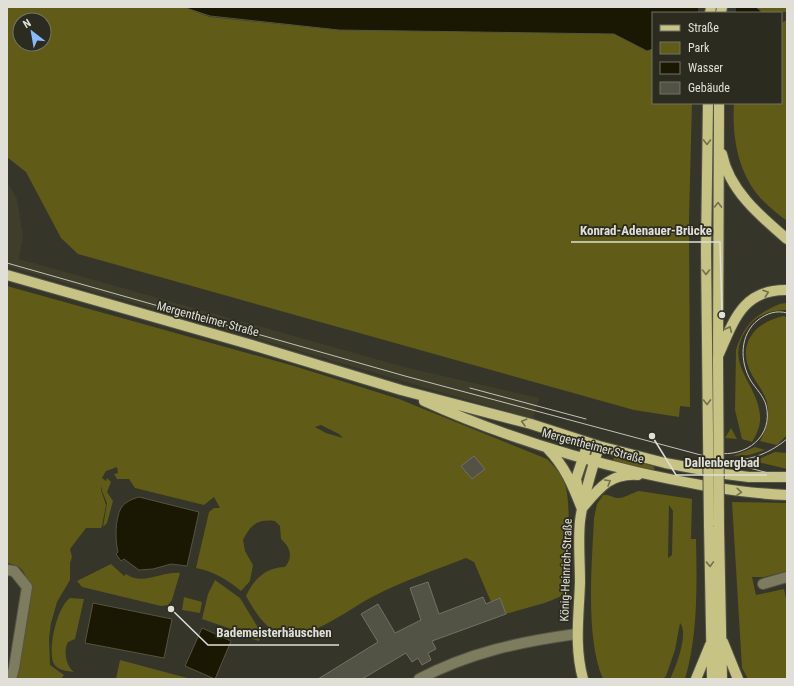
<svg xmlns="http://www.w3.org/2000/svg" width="794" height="686" font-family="'Roboto Condensed',sans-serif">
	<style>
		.built { fill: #3f3e2b }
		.green { fill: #605b16; fill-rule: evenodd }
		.water { fill: #1a1802; stroke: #555442 }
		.pier { fill: #353529 }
		.building { fill: #525245; stroke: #727264 }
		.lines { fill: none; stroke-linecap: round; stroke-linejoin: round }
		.minor-casing { stroke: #545448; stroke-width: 12 }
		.major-casing { stroke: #545448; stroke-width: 12 }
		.minor { stroke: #7d7c5e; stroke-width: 10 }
		.major { stroke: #c7c384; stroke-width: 10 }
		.tram { stroke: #c3c2ba; stroke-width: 1 }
		.major-bridge-casing { stroke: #545448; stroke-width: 12; stroke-linecap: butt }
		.major-bridge { stroke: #c7c384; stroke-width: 10 }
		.oneway { stroke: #716f4c }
		.labels { text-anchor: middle; stroke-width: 3.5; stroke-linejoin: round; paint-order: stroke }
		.street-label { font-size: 12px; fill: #e0dfd8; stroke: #2b2b1f }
		.leader { fill: none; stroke: #e0dfd8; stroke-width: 1.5 }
		.callout-dot { fill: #e0dfd8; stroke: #2b2b1f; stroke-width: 1.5 }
		.callout-label { font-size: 13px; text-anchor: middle; font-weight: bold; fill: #e0dfd8; stroke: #2b2b1f; stroke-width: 3.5; stroke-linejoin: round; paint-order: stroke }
	</style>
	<rect width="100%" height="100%" fill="#353529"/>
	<!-- built -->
	<path class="built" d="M7 185 10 186 17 199 23 236 19 259 408 368 539 398 533 419 7 266Z"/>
	<!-- green -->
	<path class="green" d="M7 7H183L210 17 339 30 614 34 647 51 653 49V103H692L689 218 690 407 680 406 679 417 634 410 78 254 61 238 26 172 7 157ZM20 20H44V44H20Z
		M756 7H787V12L763 13Z
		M787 20V221C777 213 765 204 757 194 737 168 732 135 734 103H781V23Z
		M7 286 294 366 399 399 547 459C554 466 560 472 564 481 573 503 567 570 563 595 547 604 525 608 506 614L500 599 491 602 474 562 466 558C435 570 403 581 374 596 348 609 316 637 286 635 266 633 255 611 246 596 253 580 266 567 285 567 293 557 291 548 281 539L280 526 275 521C258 519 251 524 243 540L245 551 253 565 250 581 241 591C228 580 213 571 196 568L209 512 214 508H220L214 497 204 505 135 488 129 479H117L114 474 118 473 117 467 106 471 102 478 106 481 107 478 111 482 107 492 113 501 107 523 103 527 107 503 102 491V486L101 490 106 505 102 526 101 528H86L70 549 72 557 70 563V580L57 602 51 623 49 638 50 665 64 675 61 679H15C19 657 34 595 26 577 22 567 17 565 7 563ZM321 425 339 434 343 438 326 433 315 427Z
		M787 303V310C772 310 758 314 749 326 721 363 757 381 760 415 761 425 757 434 752 442L742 439 735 410 736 350C742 330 751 318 769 309 775 306 780 303 787 303Z
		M783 316 787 317V435L777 445 760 441C767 428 770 417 767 403 765 393 757 384 752 375 736 346 753 323 783 316Z
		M731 428 737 439 725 438Z
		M755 447 765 450 749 455 733 456Z
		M775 452 787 453V469L754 461Z
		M614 456 653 466 655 469 652 470 613 461Z
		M639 491 692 499 691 539H696C697 585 698 635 685 679H670C676 667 689 633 680 623L675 650 666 676 663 679H603C585 638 592 563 594 518L597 504 603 495C609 494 611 497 616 498 624 499 631 493 639 491ZM669 505 673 511 672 555 668 558Z
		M732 502 787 503V571L764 577H752L756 595 784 589 787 603V679H748L742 668Z
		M111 564 124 576 126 574C143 586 162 571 180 573L172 600 168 605 161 606 82 587 77 581Z
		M215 580 240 598 262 634 259 641 249 638 246 634 202 619 208 594Z
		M184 597 202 602 200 613 182 610Z
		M70 598 84 599 75 639 68 642C63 651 66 666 74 672 68 671 58 671 54 664 47 650 57 607 70 598Z
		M120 660 191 679H116Z"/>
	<!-- water -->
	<path class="water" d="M183 7H756L763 13H653V49L647 51 614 34 339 30 210 16Z
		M139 497 199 512 187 566 171 564 153 569 139 570 124 559 121 561 116 554 118 552C115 540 115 519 121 508 125 502 132 499 139 497Z
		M93 603 172 619 164 658 85 643Z
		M202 628 231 641 215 679 185 666Z"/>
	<!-- pier -->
	<path class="pier" d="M698 7H736V13H698Z"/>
	<!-- building -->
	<path class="building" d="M474 456 485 469 472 479 461 466Z
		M428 582 439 614 483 597 486 604 500 598 506 614 432 641 436 649 428 653 431 660 422 665 418 658 412 662 406 653 362 679H318L378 642 361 614 378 604 395 633 421 620 410 588Z"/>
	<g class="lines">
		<defs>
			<path id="minor" d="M7 570 14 571 27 587 14 668 11 679
				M763 584 787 577
				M419 679C471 652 519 642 576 634"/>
			<path id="major" d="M710 13 711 7
				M721 13 722 7
				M722 154C729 190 760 216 787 239
				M7 275 252 345 401 390 531 424 599 446 665 463 725 474 749 477H787
				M719 354C734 320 743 289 787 290
				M718 358 719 103
				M424 401C493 432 564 455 637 472 687 483 736 493 787 495
				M547 448C565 466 573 486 582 509
				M578 490 576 479 588 443
				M584 506C600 487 611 473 638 475
				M709 525 712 679
				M719 527 722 679
				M723 642 738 679
				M583 679C574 646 579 615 580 582 580 561 578 541 580 521 583 496 592 470 599 446
				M696 679 710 645"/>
		</defs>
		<!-- minor casing -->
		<use href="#minor" class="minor-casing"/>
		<!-- major casing -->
		<use href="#major" class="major-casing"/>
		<!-- minor -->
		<use href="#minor" class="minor"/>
		<!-- major -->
		<use href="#major" class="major"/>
		<!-- tram -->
		<path class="tram" d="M7 263 405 376 787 478
			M470 388 586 419
			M717 453C746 458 774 436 766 405 763 395 756 389 751 381 739 361 740 334 758 320 767 313 777 310 787 313
			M730 460C752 461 771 452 787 439"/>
		<defs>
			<path id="major-bridge" d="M708 103 706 250 709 525
				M718 358 719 527"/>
		</defs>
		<!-- major-bridge casing -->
		<use href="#major-bridge" class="major-bridge-casing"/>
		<!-- major-bridge -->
		<use href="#major-bridge" class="major-bridge"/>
	</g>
	<!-- one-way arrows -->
	<defs><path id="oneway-chevron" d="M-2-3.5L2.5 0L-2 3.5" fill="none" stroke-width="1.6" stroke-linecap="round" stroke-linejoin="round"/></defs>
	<g class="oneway">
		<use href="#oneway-chevron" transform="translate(707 142) rotate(91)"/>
		<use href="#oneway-chevron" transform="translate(718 205) rotate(-89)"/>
		<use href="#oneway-chevron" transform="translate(706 272) rotate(90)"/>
		<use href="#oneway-chevron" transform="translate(766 293) rotate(-19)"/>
		<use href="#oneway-chevron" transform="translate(729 329) rotate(-65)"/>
		<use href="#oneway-chevron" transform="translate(707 402) rotate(89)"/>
		<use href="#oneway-chevron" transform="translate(524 422) rotate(-165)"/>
		<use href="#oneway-chevron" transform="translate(608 482) rotate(-30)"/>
		<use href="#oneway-chevron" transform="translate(739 492) rotate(5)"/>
		<use href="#oneway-chevron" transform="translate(710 564) rotate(88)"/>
	</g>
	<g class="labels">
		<!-- street labels -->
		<g class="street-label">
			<text transform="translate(208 319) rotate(15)" y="4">Mergentheimer Straße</text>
			<text transform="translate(593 446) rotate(15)" y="4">Mergentheimer Straße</text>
			<text transform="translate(566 570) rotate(-88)" y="4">König-Heinrich-Straße</text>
		</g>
	</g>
	<!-- callouts -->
	<path class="leader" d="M722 315L720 242H571M652 436L676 475H767M171 609L208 645H339"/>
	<g class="callout-dot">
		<circle cx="722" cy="315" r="4"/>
		<circle cx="652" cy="436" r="4"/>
		<circle cx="171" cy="609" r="4"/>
	</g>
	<g class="callout-label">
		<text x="646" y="235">Konrad-Adenauer-Brücke</text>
		<text x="722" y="467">Dallenbergbad</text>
		<text x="274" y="637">Bademeisterhäuschen</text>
	</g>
	<!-- border -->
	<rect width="794" height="686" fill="none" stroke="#e0dfd8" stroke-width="16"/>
	<!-- legend -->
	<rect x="652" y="12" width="130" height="92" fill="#2b2b1f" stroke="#737369"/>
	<rect x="660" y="25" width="20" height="6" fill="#c7c384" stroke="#737369"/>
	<text x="688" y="32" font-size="12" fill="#e0dfd8">Straße</text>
	<rect x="660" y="42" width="20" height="12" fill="#605b16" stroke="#737369"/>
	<text x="688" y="52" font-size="12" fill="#e0dfd8">Park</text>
	<rect x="660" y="62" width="20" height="12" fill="#1a1802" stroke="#737369"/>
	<text x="688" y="72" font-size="12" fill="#e0dfd8">Wasser</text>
	<rect x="660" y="82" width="20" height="12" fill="#525245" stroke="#737369"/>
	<text x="688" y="92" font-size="12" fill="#e0dfd8">Gebäude</text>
	<!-- north arrow -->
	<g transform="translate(32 32) rotate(329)"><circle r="19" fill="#2b2b1f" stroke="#737369"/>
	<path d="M0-3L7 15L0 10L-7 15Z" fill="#88bbfc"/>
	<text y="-6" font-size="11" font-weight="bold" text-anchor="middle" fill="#e0dfd8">N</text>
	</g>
</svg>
